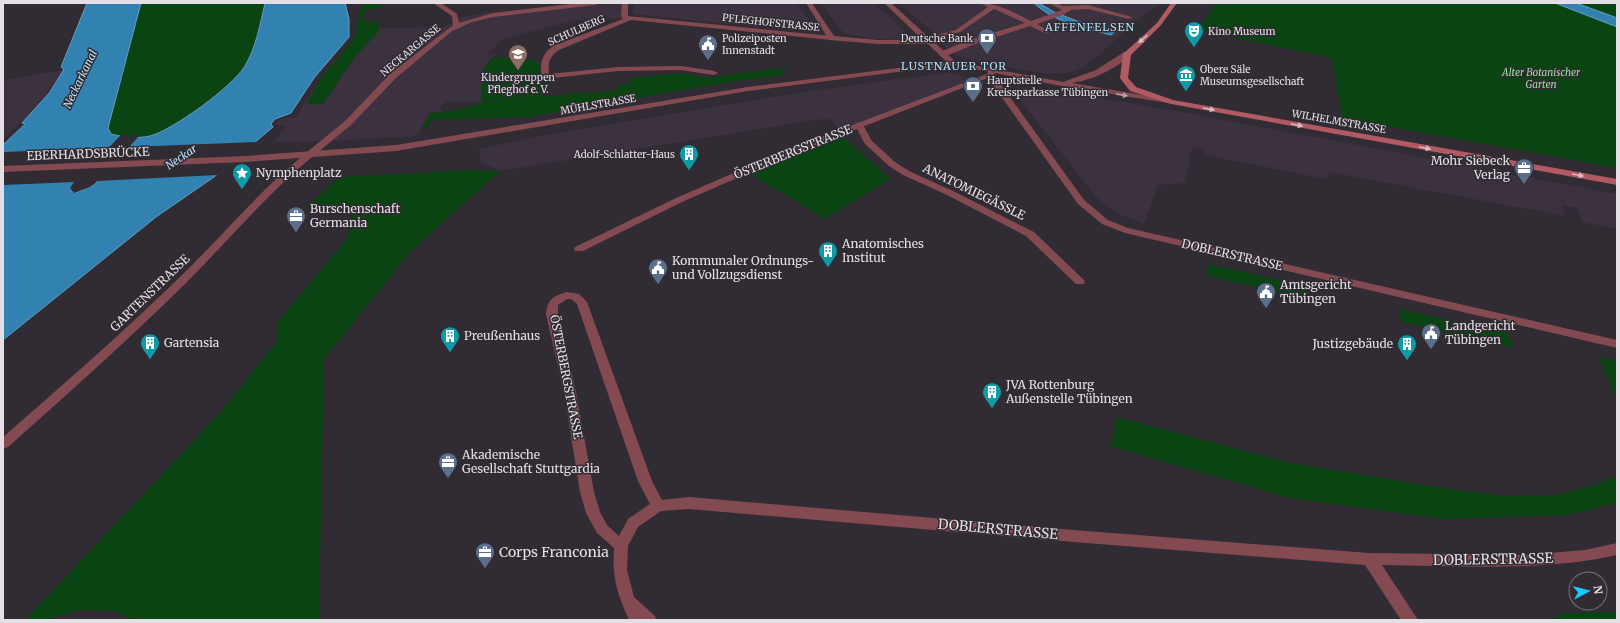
<svg xmlns="http://www.w3.org/2000/svg" width="1620" height="623" font-family="Merriweather,serif">
	<style>
		.built { fill: #3c313e }
		.green { fill: #0a4412 }
		.water { fill: #3181b1; stroke: #669dc0; fill-rule: evenodd }
		.pier { fill: #312b33; fill-rule: evenodd }
		.lines { fill: none; stroke-linecap: round; stroke-linejoin: round }
		.pedestrian { fill: #834b51; fill-rule: evenodd }
		.minor { fill: #834b51; fill-rule: evenodd }
		.tertiary { fill: #834b51; fill-rule: evenodd }
		.secondary { fill: #b15a64; fill-rule: evenodd }
		.oneway { fill: #d6bec4 }
		.oneway2 { fill: #b89ca2 }
		.labels { text-anchor: middle; stroke-width: 3; stroke-linejoin: round; paint-order: stroke }
		.far-street-label { font-size: 10px; fill: #e3dfe4; stroke: #312b33 }
		.far-poi-label { font-size: 10px; fill: #e3dfe4; stroke: #312b33; text-anchor: start }
		.far-park-label { font-size: 10px; font-style: italic; fill: #90e292; stroke: #312b33 }
		.far-neighbourhood-label { font-size: 11px; letter-spacing: 1px; fill: #ade1f5; stroke: #312b33 }
		.far-water-label { font-size: 11px; font-style: italic; fill: #bde4ff; stroke: #312b33 }
		.street-label { font-size: 12px; fill: #e3dfe4; stroke: #312b33 }
		.poi-label { font-size: 12px; fill: #e3dfe4; stroke: #312b33; text-anchor: start }
		.near-street-label { font-size: 14px; fill: #e3dfe4; stroke: #312b33 }
		.near-poi-label { font-size: 14px; fill: #e3dfe4; stroke: #312b33; text-anchor: start }
	</style>
	<rect width="100%" height="100%" fill="#312b33"/>
	<!-- built -->
	<path class="built" d="M595 3H625L626 18 575 20 502 39 487 55H495L482 69 481 101H446L438 110H444L426 121 416 136 351 140 274 142 287 126 277 125 276 124 277 121 286 117 295 118 323 74 355 37 356 34 378 32 379 28 443 27 464 17 491 12 501 13Z
		M635 3H797L817 33 633 14Z
		M820 3H873L891 18 913 40 873 39 844 34Z
		M898 3H1161L1143 16 1083 68 1068 73 1048 74 978 62 957 56 933 37 934 33Z
		M63 70 50 90 32 111 21 123 3 138V80Z
		M949 73 965 77 973 82 841 132 829 118 500 171 481 162 479 149 535 137 796 93 928 75Z
		M1023 88 1070 93 1182 112 1617 194V229L1582 222 1577 208 1562 205 1565 216 1329 172 1328 179 1321 178 1204 155 1205 150 1192 147 1185 183 1158 185 1144 224 1117 213 1096 197 1021 101Z"/>
	<!-- green -->
	<path class="green" d="M141 3H265C260 25 256 47 245 66 232 87 173 130 150 136 137 139 123 137 110 134L108 128Z
		M362 3H382L381 8 365 10 363 22 379 21 378 32 355 57 323 104H306L321 78 355 37Z
		M1216 3H1617V168L1342 118 1332 58 1198 30Z
		M494 57 534 60 535 63 540 62V81H547L548 94 544 93 540 96H545V97L581 92 582 94 618 90V85L631 83 629 78 680 73 706 78 770 69H785L784 75 730 82 528 117 431 120 427 128 423 129 430 113 451 111 480 104 481 101 540 96 481 100 483 69Z
		M839 133 890 179 825 219 745 171Z
		M469 170 500 171 410 252 324 359 319 620H134L113 611 79 610 46 620H25L220 413 278 340V322L348 237 352 213 330 209 305 208 340 177Z
		M1208 264 1305 286V298L1207 276Z
		M1399 309 1509 334 1513 348 1401 322Z
		M1599 357 1617 361V401Z
		M1117 417 1291 463 1456 490 1506 496 1557 495 1591 486 1617 476V503L1567 515 1444 519 1289 498 1110 446Z
		M1603 612 1617 613V620H1548L1565 613Z"/>
	<!-- water -->
	<path class="water" d="M87 3H141L108 128 111 134C123 137 137 139 150 136 173 130 232 87 245 66 256 47 260 25 265 3H345L349 19V37L314 78 291 113 275 119 271 124 273 127 214 177 156 217 3 340V145L25 124 22 123 50 92 64 69 61 67ZM114 142H132L94 185 75 193 71 191 72 186Z
		M1034 3H1039L1054 12 1082 23 1116 31 1111 35C1085 28 1055 23 1034 3Z
		M1555 3H1576L1612 16 1617 18V27Z"/>
	<!-- pier -->
	<path class="pier" d="M121 135 139 136 129 147 257 142 217 175 97 181 90 187 74 193 70 188 74 182 3 185V152L108 148ZM115 144H128L92 183 79 190 75 191 73 190 77 183Z"/>
	<g class="lines">
		<!-- pedestrian -->
		<path class="pedestrian" d="M433 3H441L457 14 459 23 493 13 578 3H598L595 5 493 17 472 22 452 31 396 78 351 125 312 157H306L305 155 306 153 345 121 390 74 448 29 453 26 452 16Z
			M622 3H628V16L832 36 836 38 832 40 631 20 559 50C549 57 548 62 549 74L618 67 681 66 714 71 718 73 714 75 681 70 618 71 543 79C538 65 542 54 553 46L623 19 621 16Z
			M980 3C998 3 1015 13 1031 21L1062 10 1049 3H1057L1063 6 1088 5 1132 17 1129 19 1088 9 1071 10 1063 15 1037 24 1049 31V33H1045L1030 26 975 44 946 56H940V52L969 40 1025 23 994 9 960 32 926 41 922 39 956 30 988 7Z
			M859 122 862 123 872 141 895 162 909 171 953 191 1034 232 1084 280 1085 282 1084 284H1076L1026 236 947 195 903 175 889 166 865 144 855 125Z"/>
		<!-- minor -->
		<path class="minor" d="M806 3H812L834 36 878 40H923L884 3H891L957 63 953 65H950L928 44H878L829 40Z
			M989 68H995L996 70 994 75 1084 200 1108 220 1128 228 1617 340V348L1125 233 1102 224 1078 204 988 78 790 155 682 202 583 251H575L574 249 575 247 676 198 784 151 987 74Z
			M309 152 313 155 312 157C266 195 228 241 186 283 128 340 68 394 8 447L3 449V437C65 383 127 329 185 272 226 232 261 189 306 153Z
			M567 292 579 294 587 302 652 481 662 500 689 497 1074 530 1369 553 1525 555 1585 550 1617 543V555C1540 572 1460 566 1382 565L1418 620H1401L1365 565 1074 542 689 509 661 511 638 527 628 546 627 570 634 597 654 615 657 620H629C617 593 612 578 614 548L597 533 586 513 580 492 564 392 546 314C548 299 553 296 567 292ZM567 299H571L577 304 638 481 650 504 628 519 619 536 607 525 600 512 594 492 576 392 558 314V305Z"/>
		<!-- tertiary -->
		<path class="tertiary" d="M1124 52H1130L1131 54C1117 69 1092 80 1072 83L1171 100H1174V104L1056 85 953 65 748 91 396 151 245 162 3 172V166L245 156 396 145 748 87 953 61 1063 82 1096 70Z"/>
		<!-- secondary -->
		<path class="secondary" d="M1171 3H1177L1161 25 1131 55 1128 78 1136 87 1173 100 1617 179V185L1171 104 1130 91 1120 78 1123 54 1157 23Z"/>
	</g>
	<!-- one-way arrows -->
	<defs><path id="oneway-solid" d="M-6-.8H1V-3.2L6.5 0L1 3.2V.8H-6Z"/></defs>
	<g class="oneway">
		<use href="#oneway-solid" transform="translate(1143 39) rotate(138)"/>
		<use href="#oneway-solid" transform="translate(1209 109) rotate(10)"/>
		<use href="#oneway-solid" transform="translate(1297 125) rotate(10)"/>
		<use href="#oneway-solid" transform="translate(1425 148) rotate(10)"/>
		<use href="#oneway-solid" transform="translate(1578 175) rotate(10)"/>
	</g>
	<use class="oneway2" href="#oneway-solid" transform="translate(1122 95) rotate(9)"/>
	<!-- icons -->
	<defs>
		<symbol id="theatre-pin" viewBox="-11 -11 22 30"><path d="M0 17L-7.5 6A9.5 9.5 0 1 1 7.5 6Z" fill="#0f9aa8" stroke="#312b33"/><path d="M-5-5.5Q0-4 5-5.5V0Q5 5 0 6Q-5 5-5 0ZM-3.3-2.5H-1v1.5H-3.3ZM1-2.5H3.3v1.5H1ZM-2.8 1Q0 5.5 2.8 1Z" fill="#fff"/></symbol>
		<symbol id="bank-pin" viewBox="-11 -11 22 30"><path d="M0 17L-7.5 6A9.5 9.5 0 1 1 7.5 6Z" fill="#5c6f8a" stroke="#312b33"/><path d="M-6-4H6V4H-6ZM0-2.3a2.3 2.3 0 1 0 0 4.6a2.3 2.3 0 1 0 0-4.6Z" fill="#fff"/></symbol>
		<symbol id="civic-pin" viewBox="-11 -11 22 30"><path d="M0 17L-7.5 6A9.5 9.5 0 1 1 7.5 6Z" fill="#5c6f8a" stroke="#312b33"/><path d="M-.6-6.5H3V-4.5H.6V-3L4-1V1h2V6H-6V1h2V-1L-.6-3ZM-1.2 2.5V6h2.4V2.5Z" fill="#fff"/></symbol>
		<symbol id="school-pin" viewBox="-11 -11 22 30"><path d="M0 17L-7.5 6A9.5 9.5 0 1 1 7.5 6Z" fill="#8d6e63" stroke="#312b33"/><path d="M0-5L7-2L0 1L-7-2ZM-4 1L0 2.5L4 1V4Q0 6-4 4Z" fill="#fff"/></symbol>
		<symbol id="museum-pin" viewBox="-11 -11 22 30"><path d="M0 17L-7.5 6A9.5 9.5 0 1 1 7.5 6Z" fill="#0f9aa8" stroke="#312b33"/><path d="M0-6L6-3V-2H-6V-3ZM-5-1h2V3h-2ZM-1-1h2V3h-2ZM3-1h2V3H3ZM-6 4H6V6H-6Z" fill="#fff"/></symbol>
		<symbol id="building-pin" viewBox="-11 -11 22 30"><path d="M0 17L-7.5 6A9.5 9.5 0 1 1 7.5 6Z" fill="#0f9aa8" stroke="#312b33"/><path d="M-4-6H4V6H1V3H-1V6H-4ZM-2.5-4.3h1.7v1.8h-1.7ZM.8-4.3h1.7v1.8H.8ZM-2.5-1h1.7V.8h-1.7ZM.8-1h1.7V.8H.8Z" fill="#fff"/></symbol>
		<symbol id="office-pin" viewBox="-11 -11 22 30"><path d="M0 17L-7.5 6A9.5 9.5 0 1 1 7.5 6Z" fill="#5c6f8a" stroke="#312b33"/><path d="M-6-3h4V-5.5h4V-3h4V5H-6ZM-1-4.5V-3h2v-1.5ZM-6 0V1H6V0Z" fill="#fff"/></symbol>
		<symbol id="sight-pin" viewBox="-11 -11 22 30"><path d="M0 17L-7.5 6A9.5 9.5 0 1 1 7.5 6Z" fill="#0f9aa8" stroke="#312b33"/><path d="M0-6L1.8-2.2L6-1.7L2.9 1.2L3.7 5.4L0 3.3L-3.7 5.4L-2.9 1.2L-6-1.7L-1.8-2.2Z" fill="#fff"/></symbol>
	</defs>
	<g fill-rule="evenodd">
		<use href="#theatre-pin" x="1183" y="20" width="22" height="30"/>
		<use href="#bank-pin" x="976" y="27" width="22" height="30"/>
		<use href="#civic-pin" x="697" y="33" width="22" height="30"/>
		<use href="#school-pin" x="507" y="43" width="22" height="30"/>
		<use href="#museum-pin" x="1175" y="64" width="22" height="30"/>
		<use href="#bank-pin" x="962" y="75" width="22" height="30"/>
		<use href="#building-pin" x="678" y="143" width="22" height="30"/>
		<use href="#office-pin" x="1513" y="157" width="22" height="30"/>
		<use href="#sight-pin" x="231" y="162" width="22" height="30"/>
		<use href="#office-pin" x="285" y="205" width="22" height="30"/>
		<use href="#building-pin" x="817" y="240" width="22" height="30"/>
		<use href="#civic-pin" x="647" y="257" width="22" height="30"/>
		<use href="#civic-pin" x="1255" y="281" width="22" height="30"/>
		<use href="#civic-pin" x="1420" y="322" width="22" height="30"/>
		<use href="#building-pin" x="439" y="325" width="22" height="30"/>
		<use href="#building-pin" x="139" y="332" width="22" height="30"/>
		<use href="#building-pin" x="1396" y="333" width="22" height="30"/>
		<use href="#building-pin" x="981" y="381" width="22" height="30"/>
		<use href="#office-pin" x="437" y="451" width="22" height="30"/>
		<use href="#office-pin" x="474" y="541" width="22" height="30"/>
	</g>
	<g class="labels">
		<!-- far-street labels -->
		<g class="far-street-label">
			<text transform="translate(771 22) rotate(6)" y="4">PFLEGHOFSTRASSE</text>
			<text transform="translate(576 30) rotate(-24)" y="4">SCHULBERG</text>
			<text transform="translate(410 50) rotate(-40)" y="4">NECKARGASSE</text>
			<text transform="translate(598 104) rotate(-10)" y="4">MÜHLSTRASSE</text>
			<text transform="translate(1339 121) rotate(10)" y="4">WILHELMSTRASSE</text>
		</g>
		<!-- far-poi labels -->
		<g class="far-poi-label">
			<text x="1208" y="35">Kino Museum</text>
			<text x="722" y="42">Polizeiposten<tspan x="722" dy="12">Innenstadt</tspan></text>
			<text x="973" y="42" text-anchor="end">Deutsche Bank</text>
			<text x="1200" y="73">Obere Säle<tspan x="1200" dy="12">Museumsgesellschaft</tspan></text>
			<text x="518" y="81" text-anchor="middle">Kindergruppen<tspan x="518" dy="12">Pfleghof e. V.</tspan></text>
			<text x="987" y="84">Hauptstelle<tspan x="987" dy="12">Kreissparkasse Tübingen</tspan></text>
			<text x="675" y="158" text-anchor="end">Adolf-Schlatter-Haus</text>
		</g>
		<!-- far-park labels -->
		<g class="far-park-label">
			<text x="1541" y="76">Alter Botanischer<tspan x="1541" dy="12">Garten</tspan></text>
		</g>
		<!-- far-neighbourhood labels -->
		<g class="far-neighbourhood-label">
			<text x="1090" y="31">AFFENFELSEN</text>
			<text x="954" y="70">LUSTNAUER TOR</text>
		</g>
		<!-- far-water labels -->
		<g class="far-water-label">
			<text transform="translate(80 79) rotate(-64)" y="4">Neckarkanal</text>
			<text transform="translate(181 157) rotate(-34)" y="4">Neckar</text>
		</g>
		<!-- street labels -->
		<g class="street-label">
			<text transform="translate(793 152) rotate(-22)" y="4">ÖSTERBERGSTRASSE</text>
			<text transform="translate(88 154) rotate(-2)" y="4">EBERHARDSBRÜCKE</text>
			<text transform="translate(974 192) rotate(26)" y="4">ANATOMIEGÄSSLE</text>
			<text transform="translate(1232 255) rotate(13)" y="4">DOBLERSTRASSE</text>
			<text transform="translate(150 293) rotate(-44)" y="4">GARTENSTRASSE</text>
			<text transform="translate(566 377) rotate(79)" y="4">ÖSTERBERGSTRASSE</text>
		</g>
		<!-- poi labels -->
		<g class="poi-label">
			<text x="1510" y="165" text-anchor="end">Mohr Siebeck<tspan x="1510" dy="14">Verlag</tspan></text>
			<text x="256" y="177">Nymphenplatz</text>
			<text x="310" y="213">Burschenschaft<tspan x="310" dy="14">Germania</tspan></text>
			<text x="842" y="248">Anatomisches<tspan x="842" dy="14">Institut</tspan></text>
			<text x="672" y="265">Kommunaler Ordnungs-<tspan x="672" dy="14">und Vollzugsdienst</tspan></text>
			<text x="1280" y="289">Amtsgericht<tspan x="1280" dy="14">Tübingen</tspan></text>
			<text x="1445" y="330">Landgericht<tspan x="1445" dy="14">Tübingen</tspan></text>
			<text x="464" y="340">Preußenhaus</text>
			<text x="164" y="347">Gartensia</text>
			<text x="1393" y="348" text-anchor="end">Justizgebäude</text>
			<text x="1006" y="389">JVA Rottenburg<tspan x="1006" dy="14">Außenstelle Tübingen</tspan></text>
			<text x="462" y="459">Akademische<tspan x="462" dy="14">Gesellschaft Stuttgardia</tspan></text>
		</g>
		<!-- near-street labels -->
		<g class="near-street-label">
			<text transform="translate(998 529) rotate(5)" y="5">DOBLERSTRASSE</text>
			<text transform="translate(1493 559) rotate(-1)" y="5">DOBLERSTRASSE</text>
		</g>
		<!-- near-poi labels -->
		<g class="near-poi-label">
			<text x="499" y="557">Corps Franconia</text>
		</g>
	</g>
	<!-- border -->
	<rect width="1620" height="623" fill="none" stroke="#e3dfe4" stroke-width="8"/>
	<!-- north arrow -->
	<g transform="translate(1588 591) rotate(83)"><circle r="19" fill="#312b33" stroke="#78737a"/>
	<path d="M0-3L7 15L0 10L-7 15Z" fill="#1acafc"/>
	<text y="-6" font-size="11" font-weight="bold" text-anchor="middle" fill="#e3dfe4">N</text>
	</g>
</svg>
